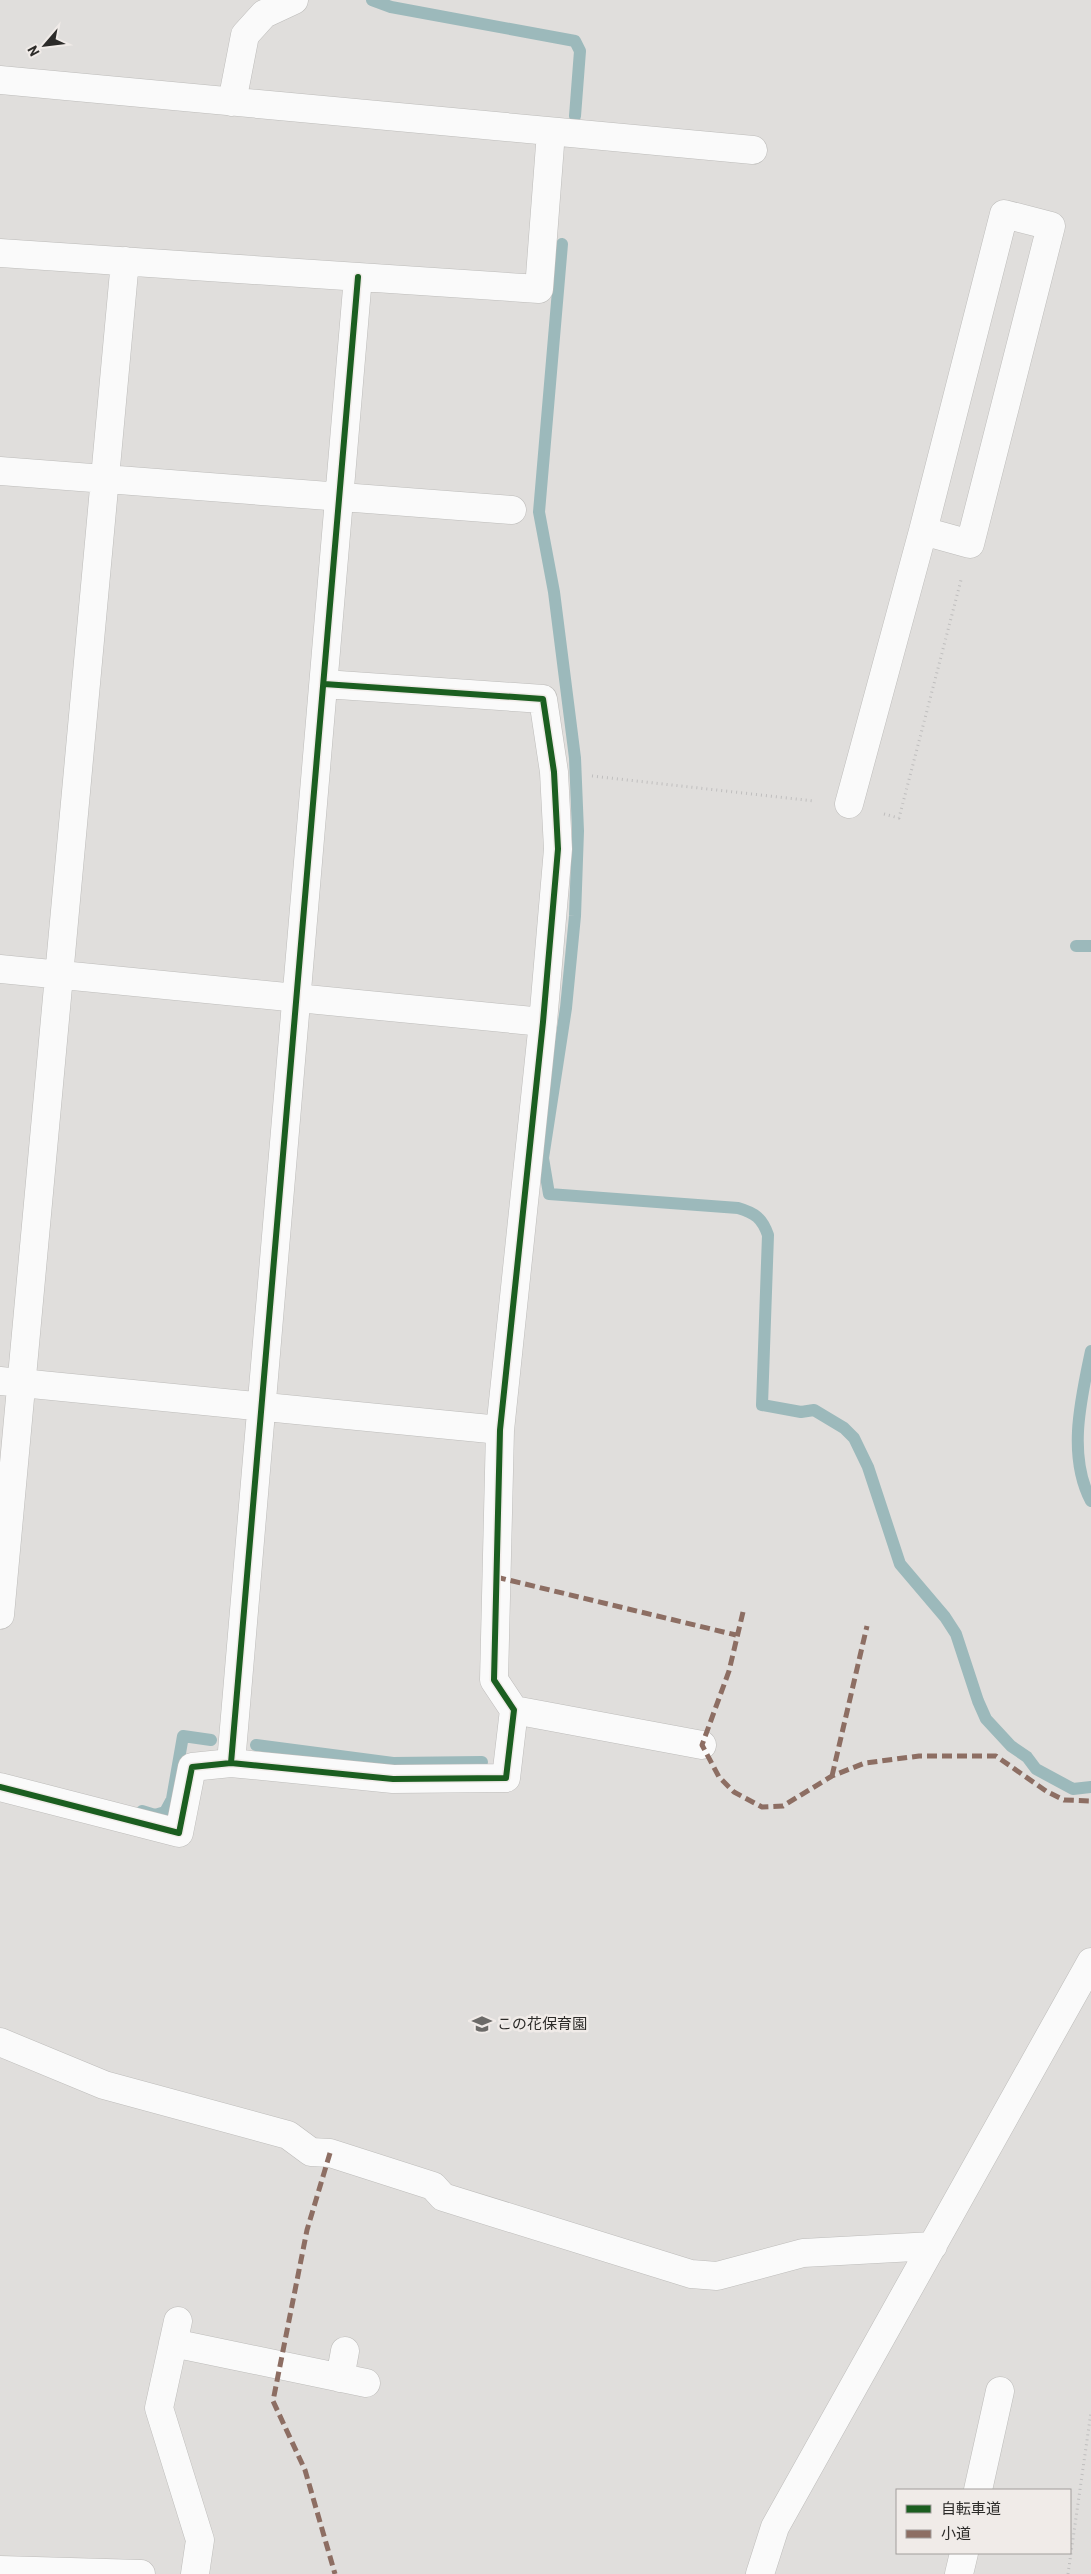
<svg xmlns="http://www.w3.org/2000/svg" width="1091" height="2574" font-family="Barlow,'Noto Sans JP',sans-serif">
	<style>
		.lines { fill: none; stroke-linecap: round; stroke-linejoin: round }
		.stream { stroke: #9cb9bb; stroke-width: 12 }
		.minor-casing { stroke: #bdbcba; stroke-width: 29 }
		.path { stroke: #bfbebe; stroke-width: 3; stroke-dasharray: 1 4; stroke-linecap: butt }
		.minor { stroke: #fafafa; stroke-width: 28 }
		.quiet { stroke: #8d6e63; stroke-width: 5; stroke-dasharray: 10 5; stroke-linecap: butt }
		.cycleway-casing { stroke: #f0ebe8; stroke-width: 9 }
		.cycleway { stroke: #1b5e20; stroke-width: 6 }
		.labels { text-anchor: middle; stroke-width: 5; stroke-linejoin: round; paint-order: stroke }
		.poi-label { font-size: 15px; fill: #2c2b29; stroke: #f0ebe8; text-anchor: start }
	</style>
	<rect width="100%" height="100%" fill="#e0dedc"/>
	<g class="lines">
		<!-- stream -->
		<path class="stream" d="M372 0 391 7 575 41 580 51 575 116
			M562 244 539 512 554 592 575 758 578 831 575 916 566 1008 543 1158 549 1194 738 1208C755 1213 762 1218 768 1235L762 1405 801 1412 814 1410 844 1428 854 1438 868 1467 900 1564 945 1617 956 1634 978 1701 986 1719 1011 1746 1027 1757 1036 1769 1073 1789 1091 1787
			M1076 946H1091
			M1091 1351C1081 1399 1067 1455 1091 1501
			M256 1745 393 1763 482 1762
			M142 1811 155 1815 165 1812 172 1799 183 1736 211 1740"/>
		<defs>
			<path id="minor" d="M0 80 753 150
				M232 102 245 35 264 14 294 0
				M0 253 539 289 551 132
				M0 471 512 510
				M849 804 923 531 1004 214 1051 226 970 544 923 531
				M0 969 543 1022
				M0 1381 500 1430
				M0 1615 125 261
				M514 1710 702 1745
				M231 1763 358 277
				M0 1787 179 1833 192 1767 231 1763 393 1779 506 1778 514 1710 494 1680 500 1430 543 1022 558 849 554 772 543 699 324 684
				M0 2042 104 2085 288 2135 311 2152 330 2153 433 2186 443 2197 691 2274 717 2276 803 2253 933 2246
				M178 2321 159 2408 200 2540 195 2574
				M173 2343 366 2383
				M340 2378 345 2351
				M978 2490 1000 2391
				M0 2570 141 2574
				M760 2574 775 2527 1091 1962
				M959 2574 964 2553"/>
		</defs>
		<!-- minor casing -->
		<use href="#minor" class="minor-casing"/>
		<!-- path -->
		<path class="path" d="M592 776 814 801
			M884 814 899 818 961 580
			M1068 2574 1091 2412"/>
		<!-- minor -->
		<use href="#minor" class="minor"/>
		<!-- quiet -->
		<path class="quiet" d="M496 1577 736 1635
			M743 1612 729 1671 702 1745 719 1777 734 1792 762 1807 783 1806 832 1776 865 1763 919 1756H996L1046 1791 1064 1800 1091 1801
			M832 1776 867 1626
			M330 2153 307 2230 273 2401 305 2470 335 2574"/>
		<defs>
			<path id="cycleway" d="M231 1763 358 277
				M0 1787 179 1833 192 1767 231 1763 393 1779 506 1778 514 1710 494 1680 500 1430 543 1022 558 849 554 772 543 699 324 684"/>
		</defs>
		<!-- cycleway casing -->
		<use href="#cycleway" class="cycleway-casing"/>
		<!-- cycleway -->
		<use href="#cycleway" class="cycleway"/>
	</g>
	<!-- icons -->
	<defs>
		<symbol id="school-bare" viewBox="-9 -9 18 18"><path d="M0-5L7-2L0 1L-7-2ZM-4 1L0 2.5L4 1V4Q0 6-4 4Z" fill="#6b6a68" stroke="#f0ebe8" stroke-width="2.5" paint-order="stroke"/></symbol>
	</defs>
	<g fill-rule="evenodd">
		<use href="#school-bare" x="468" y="2010" width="28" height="28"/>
	</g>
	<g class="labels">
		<!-- poi labels -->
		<g class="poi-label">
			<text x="497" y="2029">この花保育園</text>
		</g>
	</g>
	<!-- legend -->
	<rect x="896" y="2489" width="175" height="65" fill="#f0ebe8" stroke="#a29e9c"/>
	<rect x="906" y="2505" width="25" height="8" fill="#1b5e20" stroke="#a29e9c"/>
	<text x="941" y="2514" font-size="15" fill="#2c2b29">自転車道</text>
	<rect x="906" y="2530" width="25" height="8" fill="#8d6e63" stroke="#a29e9c"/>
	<text x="941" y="2539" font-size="15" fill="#2c2b29">小道</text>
	<!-- north arrow -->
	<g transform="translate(45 45) rotate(242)" stroke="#f0ebe8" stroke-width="4" paint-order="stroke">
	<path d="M0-4L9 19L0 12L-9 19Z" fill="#2c2b29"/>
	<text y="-8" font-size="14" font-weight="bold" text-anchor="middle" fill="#2c2b29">N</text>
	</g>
</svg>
